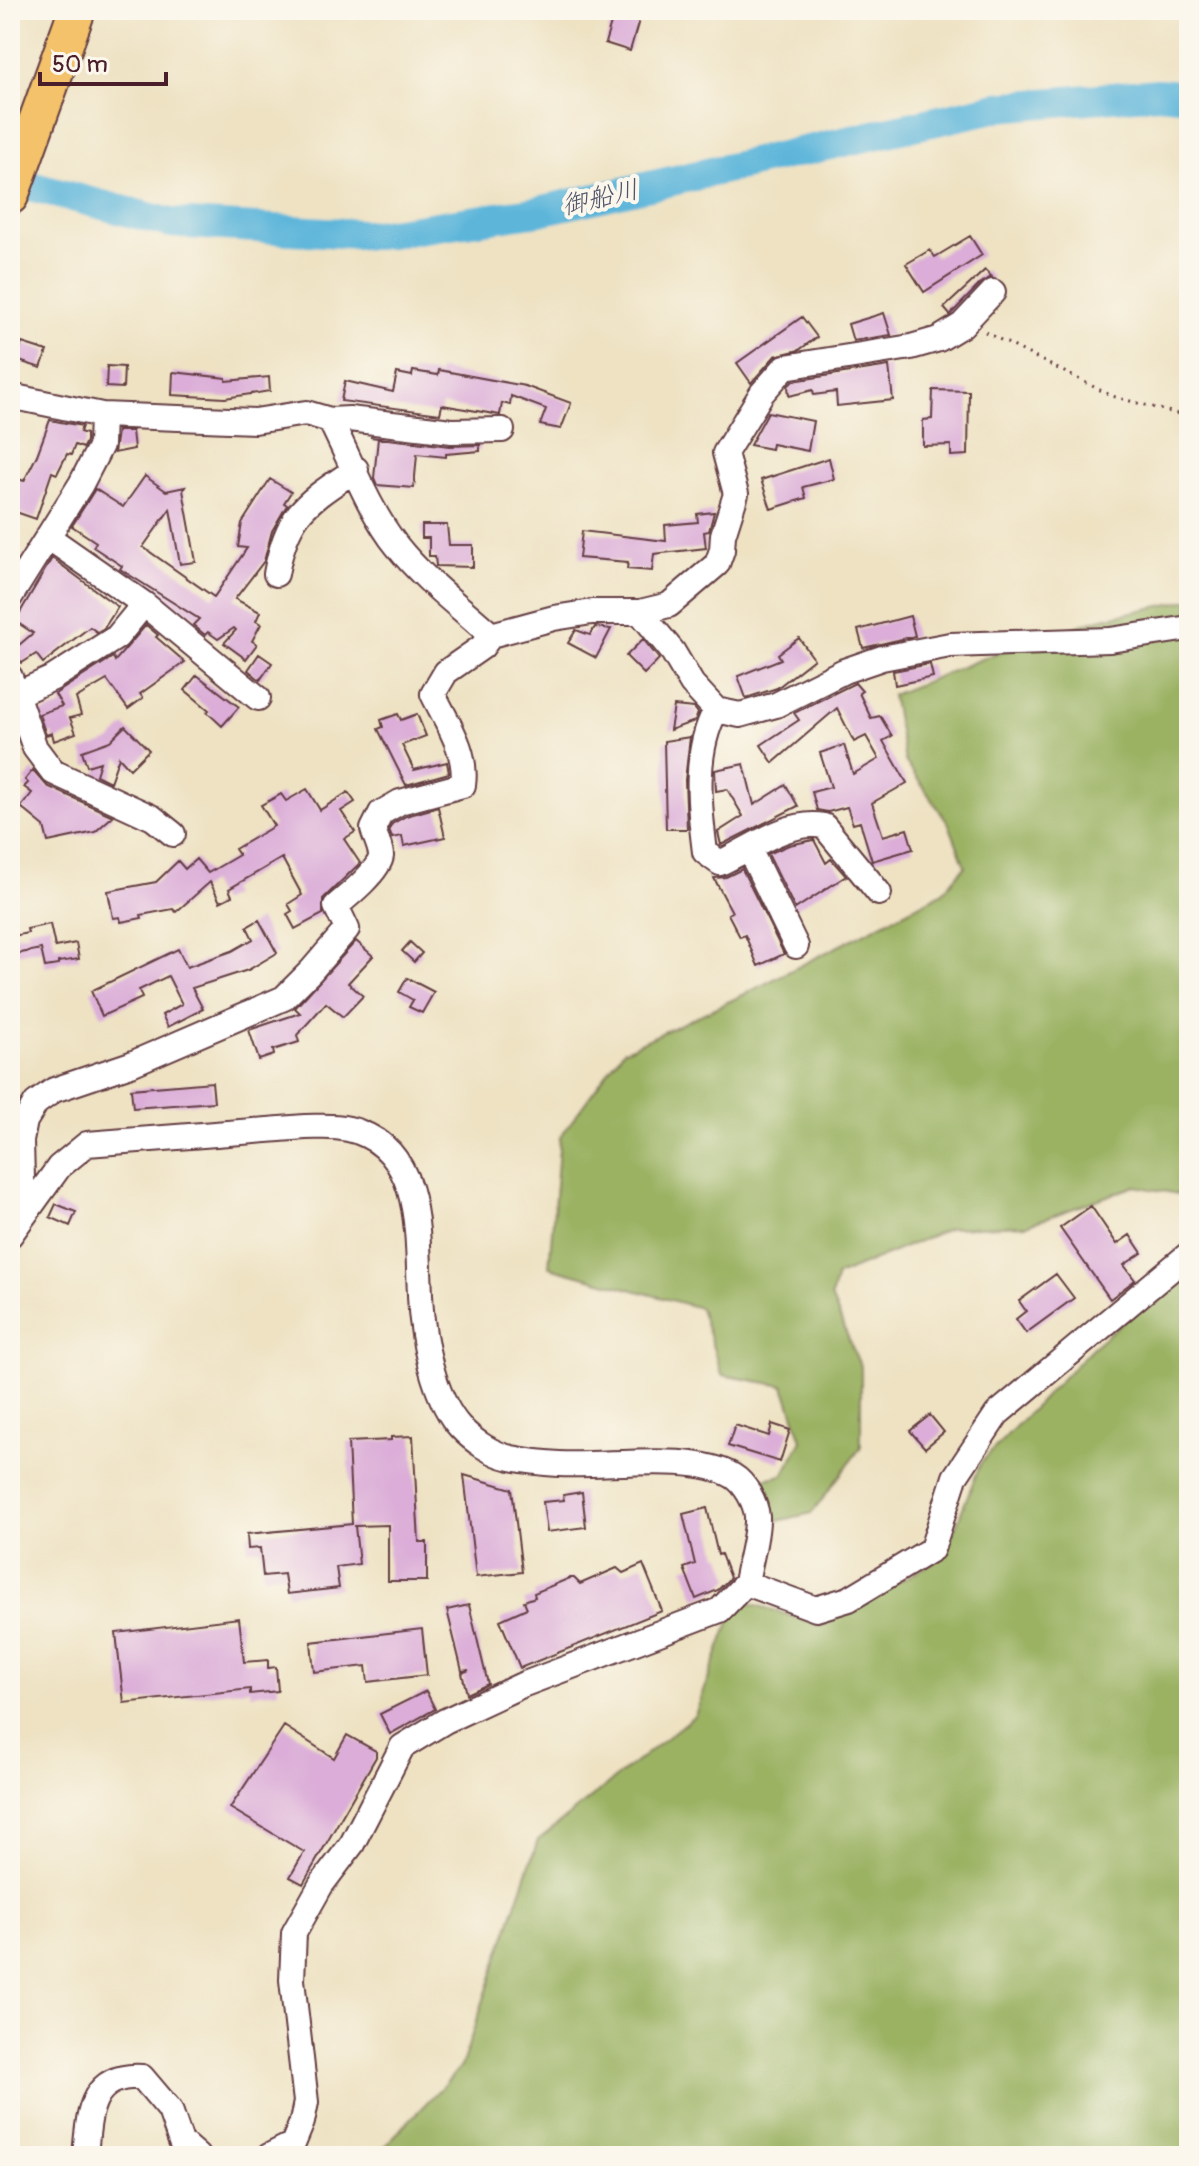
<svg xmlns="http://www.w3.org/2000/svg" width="1199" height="2166" font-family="Pangolin,'Klee One',sans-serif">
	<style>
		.forest { fill: #9bb264; stroke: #726848; stroke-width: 2 }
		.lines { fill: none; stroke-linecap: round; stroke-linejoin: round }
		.river { stroke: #5db6da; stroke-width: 30 }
		.building { fill: #dbadd8 }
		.minor-casing { stroke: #633c42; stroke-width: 28 }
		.highway-casing { stroke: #633c42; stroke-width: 40 }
		.path { stroke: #633c42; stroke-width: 3; stroke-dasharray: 2 6; stroke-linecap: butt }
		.minor { stroke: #fff; stroke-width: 24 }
		.highway { stroke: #f3c26a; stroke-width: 36 }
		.labels { text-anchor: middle; stroke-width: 8; stroke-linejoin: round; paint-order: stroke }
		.water-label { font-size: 26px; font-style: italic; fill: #515468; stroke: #fbf7ec }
	</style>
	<rect width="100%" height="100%" fill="#fbf7ec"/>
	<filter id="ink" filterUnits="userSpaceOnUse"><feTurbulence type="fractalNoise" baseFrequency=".0125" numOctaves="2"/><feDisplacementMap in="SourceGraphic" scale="16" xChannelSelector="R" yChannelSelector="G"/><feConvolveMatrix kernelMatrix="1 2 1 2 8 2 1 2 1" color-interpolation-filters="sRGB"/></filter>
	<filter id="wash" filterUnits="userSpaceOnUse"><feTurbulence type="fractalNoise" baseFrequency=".006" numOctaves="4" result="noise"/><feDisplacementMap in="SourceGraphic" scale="32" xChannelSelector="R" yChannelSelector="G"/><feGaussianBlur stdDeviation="1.8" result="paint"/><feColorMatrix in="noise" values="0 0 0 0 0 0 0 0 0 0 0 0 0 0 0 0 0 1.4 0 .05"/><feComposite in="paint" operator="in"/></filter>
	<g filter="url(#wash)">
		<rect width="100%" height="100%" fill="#eee2c3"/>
		<!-- forest -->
		<path class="forest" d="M1189 600V1196L1135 1186 1027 1225 950 1228 837 1276 831 1297 861 1368V1447L812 1513 764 1524 755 1481 783 1475 802 1440 784 1386 722 1375 700 1308 549 1267 560 1137 623 1051 747 993 942 893 965 866 949 824 905 761 892 695 1004 650 1099 619Z
			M1189 1266V2156H375L461 2067 538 1840 695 1715 738 1599 822 1626 944 1556 981 1462 1092 1348Z"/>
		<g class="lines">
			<!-- river -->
			<path class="river" d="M10 176 34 187 171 223 376 235 539 211 998 107 1158 93 1189 96"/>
		</g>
		<g id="blocks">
			<!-- building -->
			<path class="building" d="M615 10H642L630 51 605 43Z
				M970 236 982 255 924 292 906 264 930 250 935 257Z
				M985 270 992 277 982 282 950 315 944 308Z
				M884 313 891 335 853 341 848 324Z
				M802 317 817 337 799 350 775 356 751 383 737 363Z
				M22 343 47 351 41 368 16 360Z
				M107 366 124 367 123 388 106 387Z
				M889 366 893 400 837 406 836 392 814 395 813 390 789 396 788 386 793 381Z
				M439 370 525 386 571 403 561 429 540 425 546 409 511 396 510 405 502 403 500 415 442 405 440 414 341 401 345 381 393 392 397 373 412 376 413 371 438 375Z
				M173 372 226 378V381L269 377 270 391 225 398 172 395Z
				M933 390 969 391 968 455 951 456V445L923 446V420L932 419Z
				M768 412 813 421 808 451 772 444 771 449 750 445Z
				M50 420 82 426 80 432 86 434V441L83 448 75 445 71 455 67 454 57 474 52 472 36 519 10 510V476L24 481 37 455Z
				M117 431H132L134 449 114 453Z
				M370 437 450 446 480 445V451L446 454V457L417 454 414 488 377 485 374 478 378 438Z
				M829 458 834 479 803 487 806 498 771 509 761 480Z
				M145 476 166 491 185 487 183 490 196 562 180 564 170 509 143 547 214 597 247 548 238 547 242 523 270 479 291 492 284 503 287 505 272 531 264 561 235 599 260 612 256 621 261 624 252 641 257 644 246 659 224 643 236 630 234 628 218 639 208 632 205 635 193 625 199 619 120 569 122 566 93 547 96 542 72 526 95 489 123 507Z
				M714 512 709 531 704 532 706 548 654 554 652 571 627 569 628 562 579 558 582 531 666 541 665 525 698 522 697 514Z
				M422 525H447L449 545H473V567L436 566 435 556H429V538H422Z
				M52 558 118 607 104 628 97 632 90 627 43 663 36 654 22 663 12 651 33 633 15 621Z
				M910 616 915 636 863 648 858 630Z
				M146 625 158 635 156 637 185 662 140 694 143 698 128 709 107 680 76 698 81 715 70 718 76 733 54 741 52 733 46 735 39 714 62 706 55 694 113 657 115 661Z
				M595 627 611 629 596 658 568 643 576 630 590 635Z
				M799 638 814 659 777 688 746 698 738 676 781 659 778 654Z
				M643 639 659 659 644 674 626 656Z
				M259 654 272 663 260 680 248 670Z
				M930 664 933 677 895 685 893 671Z
				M197 675 239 707 222 726 207 712 209 710 185 690Z
				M855 683 862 691 859 693 871 718 880 716 892 736 883 741 907 783 872 803 883 836 907 829 913 849 872 861 860 822 853 824 847 807 828 812 817 810 812 792 831 787 820 753 844 745 853 774 879 759 866 736 854 742 837 708 773 763 761 745 799 720 794 713Z
				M674 706 694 708 698 713 695 721 670 730Z
				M398 714 401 720 417 714 426 736 402 745 414 770 447 762 449 773 406 785 378 729 383 727 381 720Z
				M125 726 149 750 130 769 119 757 110 782 96 775 100 762 87 766 82 751 110 741Z
				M690 737 685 780 687 829H666L664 741Z
				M744 764 754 805 786 785 798 806 721 845 718 832 743 816 727 789 716 791 715 770Z
				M33 770 47 786 113 816 95 832 48 842 44 826 21 807 32 793 24 787 28 783 25 780Z
				M307 789 320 810 348 792 355 802 341 811 355 832 344 839 360 863 323 899V914L295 929 287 914 292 911 288 904 302 895 282 858 229 889 232 896 220 902 210 882 176 912 173 909 141 915 142 918 121 922 120 917 113 918 108 891 156 882 178 861 185 869 196 859 208 873 239 855 235 849 274 826 261 805 281 794 286 801Z
				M438 807 445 837 404 846 402 836 392 838 389 830 392 824 406 816Z
				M814 840 826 863 831 859 846 876 795 909 768 854 789 845Z
				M742 869 784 954 758 966 745 935 740 937 728 914 732 912 714 878 726 877Z
				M259 920 277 953 248 970 192 988 203 1009 168 1027 162 1015 182 1004 168 976 139 990 142 998 102 1016 91 991 178 949 187 967 232 951 253 939 247 927Z
				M50 924 55 947 76 943 79 959 58 962V965L45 967 41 949 16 954 13 936 28 933 27 929Z
				M356 941 373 956 348 983 363 996 343 1017 326 1003 297 1035 299 1042 273 1050 274 1055 259 1060 249 1030 300 1013 295 1008Z
				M410 942 422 953 414 962 402 951Z
				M407 978 434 992 422 1013 409 1007 413 1000 399 992Z
				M212 1082 214 1102 133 1108 131 1089Z
				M56 1204 76 1212 70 1226 50 1217Z
				M1091 1206 1117 1244 1130 1235 1142 1253 1124 1265 1135 1280 1110 1299 1060 1228Z
				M1056 1274 1074 1298 1026 1333 1016 1319 1026 1311 1019 1301Z
				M930 1415 944 1432 925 1448 910 1431Z
				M772 1424 790 1430 780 1462 728 1446 735 1425 769 1436Z
				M413 1436 419 1542H427V1581H388V1525L355 1526 359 1564 336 1567 339 1588 287 1594 284 1574 263 1576 260 1548 248 1549 247 1534 352 1524 348 1442 391 1440V1437Z
				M464 1475 512 1489 522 1572 476 1577Z
				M582 1492 586 1527 547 1532 543 1502 564 1500 563 1495Z
				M707 1508 718 1555 721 1554 730 1578 718 1590 696 1599 684 1568 695 1564 683 1514Z
				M643 1564 662 1611 520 1668 500 1620 527 1608 524 1601 535 1597 534 1593 570 1578H574L580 1584 617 1568 623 1573Z
				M469 1605 488 1684 467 1694 462 1673 469 1670 462 1671 447 1610Z
				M239 1618 244 1662 268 1660V1668L276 1667 278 1691 250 1694V1689L124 1703 116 1633Z
				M422 1629 427 1675 368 1682 366 1666 314 1672 311 1642Z
				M426 1691 435 1709 390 1734 380 1714Z
				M284 1726 334 1758 347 1735 376 1751V1757L303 1884 290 1877 304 1852 230 1808Z"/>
		</g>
	</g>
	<g filter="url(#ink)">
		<use href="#blocks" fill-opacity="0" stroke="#633c42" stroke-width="2"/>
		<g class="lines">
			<defs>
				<path id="minor" d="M10 396 102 415 255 421 306 413 330 420C350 459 370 513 397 546 424 580 459 606 491 635
					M330 420 349 419 452 431 502 430
					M48 537 144 604 258 698
					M276 574C287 512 306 503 356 469
					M10 597 81 484 101 445 102 415
					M640 612 673 652 692 684 716 710 740 715 776 705 844 671 882 658 950 645 1110 640 1189 628
					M10 677 35 748 53 772 153 818 173 834
					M17 694 53 678 117 637 144 604
					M716 710C693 752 699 806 705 852L720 863C752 848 789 819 824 826L879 893
					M749 849 796 946
					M23 1215 21 1141 25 1121 36 1103 54 1090 131 1064 284 998 311 971 347 929 336 906C347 897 380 870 381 856 381 848 375 837 373 829L381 813 400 802 463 785C468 752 447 723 433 694L446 672 482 647 491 635 554 618 592 612H640L669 605 717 564 722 550 723 535 736 494 725 453 762 393 785 367 911 347 939 339 962 325 993 292
					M10 1235 59 1167 87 1144 305 1127C323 1127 341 1125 359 1132 432 1158 414 1260 422 1320 426 1354 437 1402 460 1427 473 1441 492 1454 511 1458 526 1461 544 1463 559 1464 606 1467 693 1452 733 1476 745 1483 756 1503 757 1517 758 1535 749 1564 746 1583L816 1609 849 1599 932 1549 955 1477 997 1414 1189 1254
					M85 2156C89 2114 89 2074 142 2077L170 2110 181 2142 197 2156
					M269 2156 293 2144 302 2122 306 2102 292 1980 294 1933 321 1885 352 1844 402 1747 445 1721 522 1685 720 1610 746 1583"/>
				<path id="highway" d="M10 196 77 10"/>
			</defs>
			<!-- minor casing -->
			<use href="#minor" class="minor-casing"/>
			<!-- highway casing -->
			<use href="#highway" class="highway-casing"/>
			<!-- path -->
			<path class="path" d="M985 332 1112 396 1189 417
				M10 2074 16 2103V2156"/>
			<!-- minor -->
			<use href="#minor" class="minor"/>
			<!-- highway -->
			<use href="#highway" class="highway"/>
		</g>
	</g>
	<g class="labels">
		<!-- water labels -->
		<g class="water-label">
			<text transform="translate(600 197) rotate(-13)" y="9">御船川</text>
		</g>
	</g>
	<!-- margin -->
	<rect width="1199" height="2166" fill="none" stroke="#fbf7ec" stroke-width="40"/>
	<!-- scale -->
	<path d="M40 72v12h126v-12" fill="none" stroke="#4a1f2b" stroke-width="4"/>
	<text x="52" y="72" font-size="24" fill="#4a1f2b" stroke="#fbf7ec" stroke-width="6" paint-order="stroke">50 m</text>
</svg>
